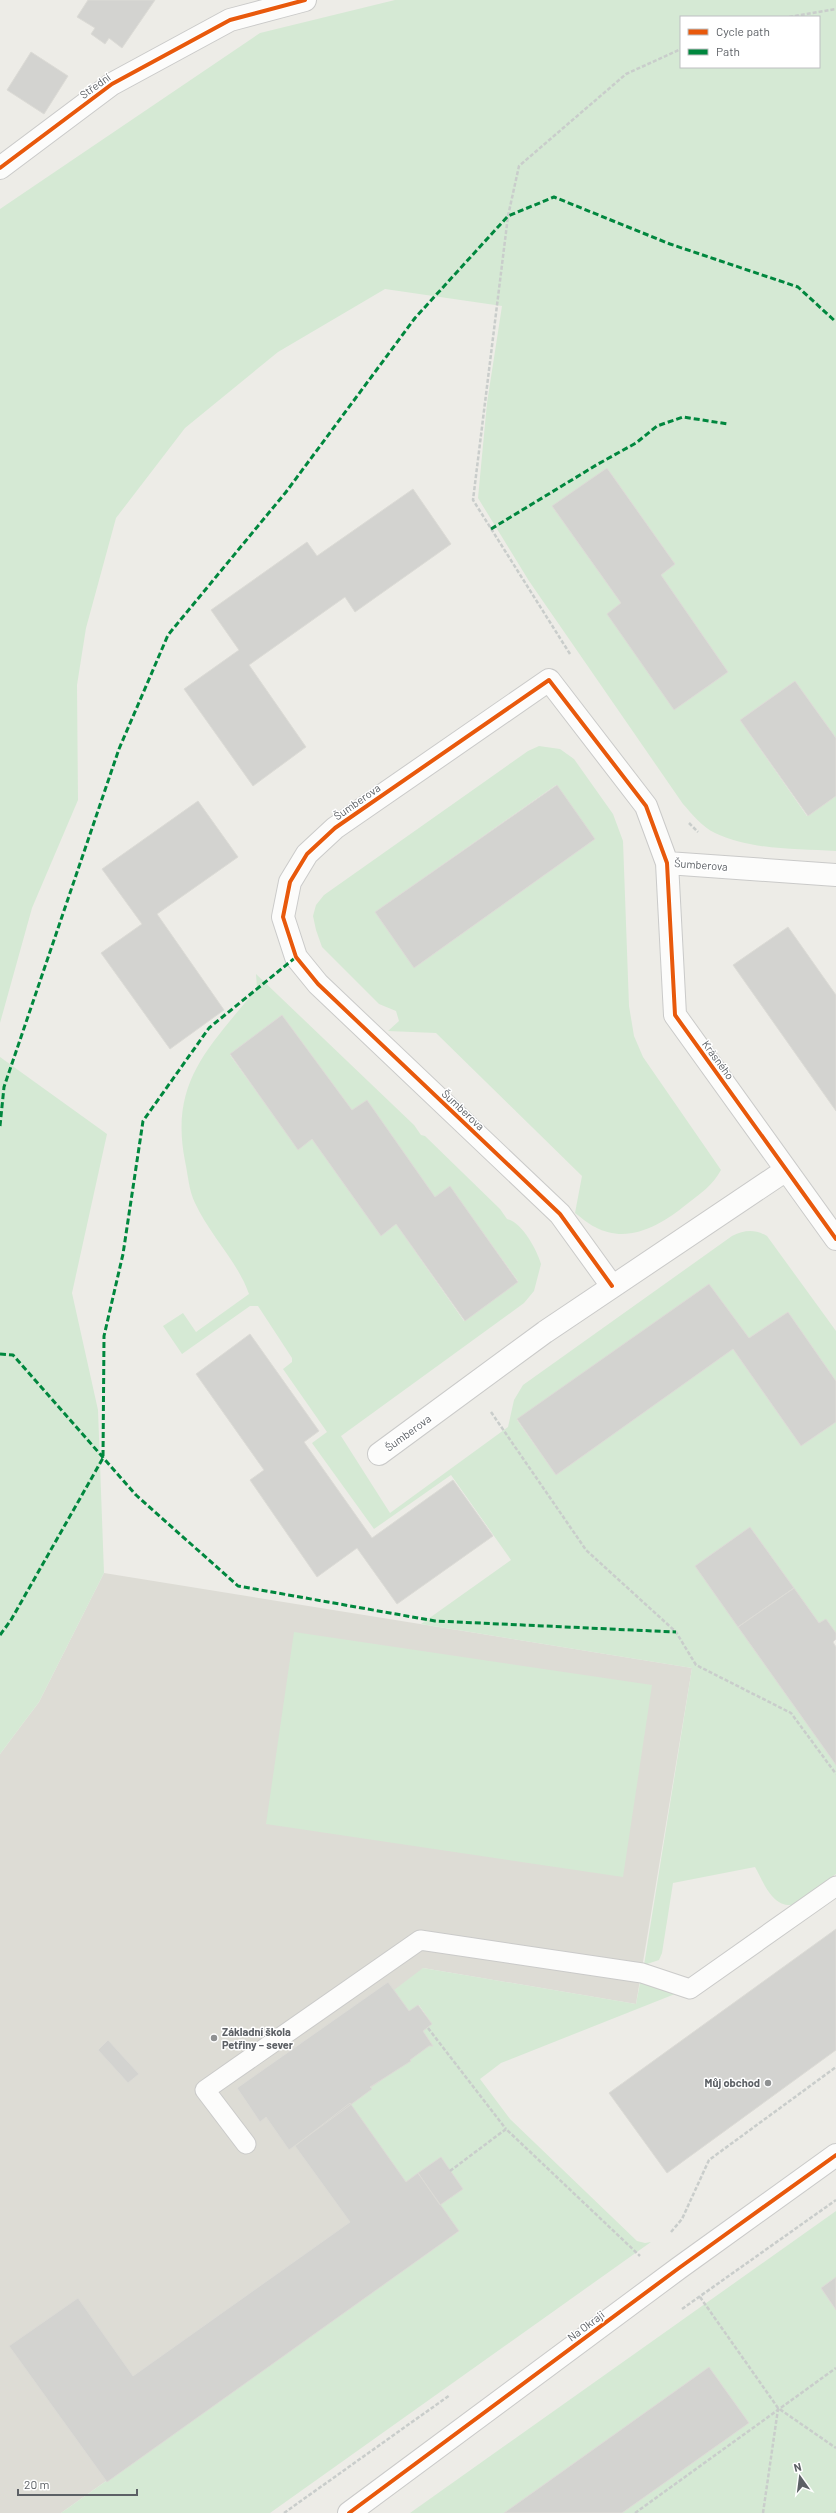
<svg xmlns="http://www.w3.org/2000/svg" width="836" height="2513" font-family="Barlow,sans-serif">
	<style>
		.education { fill: #dddcd5 }
		.green { fill: #d5e9d4; fill-rule: evenodd }
		.building { fill: #d3d3d0; stroke: #dcdbd6 }
		.lines { fill: none; stroke-linecap: round; stroke-linejoin: round }
		.service-casing { stroke: #cacac9; stroke-width: 21 }
		.minor-casing { stroke: #cacac9; stroke-width: 24 }
		.path { stroke: #c9cdcb; stroke-width: 2.5; stroke-dasharray: 4 2; stroke-linecap: butt }
		.service { stroke: #fcfcfb; stroke-width: 19 }
		.minor { stroke: #fcfcfb; stroke-width: 22 }
		.quiet { stroke: #00873e; stroke-width: 3; stroke-dasharray: 6 3; stroke-linecap: butt }
		.cycleway-casing { stroke: #fff; stroke-width: 6 }
		.cycleway { stroke: #e8590c; stroke-width: 4 }
		.poi-dot { fill: #8f9192; stroke: #fff; stroke-width: 1.5 }
		.labels { text-anchor: middle; stroke-width: 3; stroke-linejoin: round; paint-order: stroke }
		.street-label { font-size: 11px; fill: #5c6065; stroke: #fff }
		.poi-label { font-size: 11px; font-weight: bold; fill: #5c6065; stroke: #fff; text-anchor: start }
	</style>
	<rect width="100%" height="100%" fill="#edece7"/>
	<!-- education -->
	<path class="education" d="M104 1573 692 1668 636 2004 423 1968 409 2011 418 2005 432 2024 423 2031 433 2046 389 2076 406 2181 441 2157 463 2189 459 2231 61 2513H0V1754L39 1702Z"/>
	<!-- green -->
	<path class="green" d="M395 0H836V738L795 681 740 720 807 816 836 796V851C797 849 751 850 715 833 702 827 692 814 683 804L529 581 478 498 487 403 502 306 385 289 278 352 185 428 116 518 86 628 77 685 78 800 32 908 0 1023V209L260 33ZM681 17H819V67H681ZM607 468 675 564 661 575 728 672 674 710 608 614 621 603 553 507Z
		M539 746 560 749 574 759 613 814 623 841 629 1006 634 1036 643 1057 721 1170C713 1185 700 1194 687 1204 661 1225 628 1245 595 1227 588 1224 581 1217 575 1213L582 1176 436 1033 388 1031 399 1021 396 1011 379 1004 322 947 316 930 313 916 316 905 324 895 528 751ZM556 785 595 839 414 968 375 912Z
		M256 974 414 1125 421 1135 425 1136 500 1209 507 1219C522 1222 537 1250 541 1264L534 1291 524 1303 341 1436 390 1513 508 1427 514 1400 523 1385 732 1236C745 1230 754 1229 767 1236L836 1331V1381L788 1312 749 1338 709 1284 517 1420 556 1475 733 1349 801 1446 836 1422V1633L819 1623 750 1527 695 1566 836 1765V1874L793 1905C772 1907 764 1883 755 1867L673 1883 662 1953 659 1960 644 1965 692 1668 421 1624 511 1560 451 1475 374 1529 312 1443 327 1432 283 1369 292 1362V1358L258 1306H250L182 1354 163 1326 183 1313 196 1332 249 1294C238 1262 209 1234 195 1203 189 1191 188 1175 185 1161 169 1080 211 1046 257 988ZM282 1015 352 1110 367 1100 435 1197 450 1187 518 1281 464 1321 396 1224 381 1236 312 1139 298 1149 230 1055Z
		M0 1057 107 1134 72 1293 98 1410 104 1573 39 1702 0 1754Z
		M294 1632 652 1685 623 1877 266 1824Z
		M423 1968 636 2004 640 1983 675 1994 501 2063 480 2079 510 2119 637 2241 645 2243 651 2242 270 2513H61L458 2232 440 2205 463 2189 441 2157 406 2182 350 2103 429 2046H433L423 2031 432 2024 419 2005 409 2011 394 1990Z
		M836 2211V2277L821 2288 836 2310V2513H622L749 2423 709 2367 504 2513H410Z"/>
	<!-- building -->
	<path class="building" d="M88 0H155L122 48 109 38 105 44 91 34 95 28 77 17Z
		M31 52 68 76 44 114 7 90Z
		M607 468 675 564 661 575 728 672 674 710 607 614 621 603 552 506Z
		M413 489 451 544 355 612 345 597 249 665 306 747 253 786 184 689 239 650 211 610 307 542 317 556Z
		M795 681 836 738V796L808 816 740 720Z
		M557 785 595 839 414 968 375 912Z
		M198 801 238 857 157 914 224 1010 170 1049 101 953 142 924 102 869Z
		M788 927 836 995V1111L733 965Z
		M282 1015 352 1110 367 1100 435 1197 450 1186 518 1282 465 1321 396 1224 381 1236 312 1139 298 1150 230 1054Z
		M709 1284 749 1338 788 1312 836 1381V1422L801 1446 733 1349 556 1475 517 1419Z
		M250 1334 319 1431 304 1442 372 1538 453 1480 493 1536 397 1604 357 1548 317 1577 250 1480 264 1470 196 1374Z
		M750 1527 794 1588 738 1627 695 1566Z
		M794 1588 819 1623 826 1619 836 1633V1639L833 1642 836 1647V1765L738 1627Z
		M836 1929V2050L667 2173 609 2093Z
		M388 1982 409 2011 418 2005 432 2024 423 2031 433 2046H429L410 2060 411 2061 370 2087 372 2089 289 2150 266 2117 260 2122 237 2088Z
		M108 2040 139 2074 128 2083 98 2050Z
		M350 2103 406 2182 418 2173 459 2231 107 2482 9 2346 78 2298 133 2376 350 2222 295 2146Z
		M441 2157 463 2189 440 2205 418 2173Z
		M836 2277V2310L821 2288Z
		M709 2367 749 2423 622 2513H504Z"/>
	<g class="lines">
		<defs>
			<path id="service" d="M246 2144 205 2090 420 1940 642 1973 690 1989 836 1886"/>
			<path id="minor" d="M0 168 112 84 230 20 305 0
				M667 863 836 875
				M612 1286 560 1214 318 984 296 957 283 917 290 882 307 854 335 828 549 680 646 806 667 863 675 1015 836 1239
				M379 1454 545 1332 786 1170
				M349 2513 679 2268 836 2155"/>
		</defs>
		<!-- service casing -->
		<use href="#service" class="service-casing"/>
		<!-- minor casing -->
		<use href="#minor" class="minor-casing"/>
		<!-- path -->
		<path class="path" d="M789 17 836 9
			M570 654 473 500 508 216 519 166 626 74 681 49
			M689 823 698 832
			M491 1412 586 1550 676 1632 696 1665 791 1713 836 1774
			M428 2028 506 2129
			M450 2171 506 2129 640 2256
			M671 2232 682 2219 709 2160 836 2067
			M700 2297 778 2408 836 2448
			M682 2309 836 2200
			M284 2513 450 2395
			M635 2513 836 2368
			M763 2513 778 2409
			M835 2513 836 2512"/>
		<!-- service -->
		<use href="#service" class="service"/>
		<!-- minor -->
		<use href="#minor" class="minor"/>
		<!-- quiet -->
		<path class="quiet" d="M491 529 598 464 636 443 657 426 683 417 728 424
			M0 1126 4 1087 119 749 168 635 286 492 415 318 508 216 554 197 670 244 798 287 836 322
			M0 1354 13 1355 136 1495 238 1586 435 1621 676 1632
			M0 1635 11 1620 103 1458 104 1336 123 1254 143 1121 209 1028 296 957"/>
		<defs>
			<path id="cycleway" d="M0 168 112 84 230 20 305 0
				M612 1286 560 1214 318 984 296 957 283 917 290 882 307 854 335 828 549 680 646 806 667 863 675 1015 836 1239
				M349 2513 679 2268 836 2155"/>
		</defs>
		<!-- cycleway casing -->
		<use href="#cycleway" class="cycleway-casing"/>
		<!-- cycleway -->
		<use href="#cycleway" class="cycleway"/>
	</g>
	<!-- markers -->
	<g class="poi-dot">
		<circle cx="214" cy="2038" r="4"/>
		<circle cx="768" cy="2083" r="4"/>
	</g>
	<g class="labels">
		<!-- street labels -->
		<g class="street-label">
			<text transform="translate(95 86) rotate(-36)" y="4">Střední</text>
			<text transform="translate(357 802) rotate(-35)" y="4">Šumberova</text>
			<text transform="translate(701 865) rotate(4)" y="4">Šumberova</text>
			<text transform="translate(718 1060) rotate(54)" y="4">Krásného</text>
			<text transform="translate(463 1110) rotate(43)" y="4">Šumberova</text>
			<text transform="translate(408 1433) rotate(-36)" y="4">Šumberova</text>
			<text transform="translate(586 2326) rotate(-37)" y="4">Na Okraji</text>
		</g>
		<!-- poi labels -->
		<g class="poi-label">
			<text x="222" y="2036">Základní škola<tspan x="222" dy="13">Petřiny – sever</tspan></text>
			<text x="760" y="2087" text-anchor="end">Můj obchod</text>
		</g>
	</g>
	<!-- legend -->
	<rect x="680" y="16" width="140" height="52" fill="#ffffff" stroke="#bebfc1"/>
	<rect x="688" y="29" width="20" height="6" fill="#e8590c" stroke="#bebfc1"/>
	<text x="716" y="36" font-size="12" fill="#5c6065">Cycle path</text>
	<rect x="688" y="49" width="20" height="6" fill="#00873e" stroke="#bebfc1"/>
	<text x="716" y="56" font-size="12" fill="#5c6065">Path</text>
	<!-- north arrow -->
	<g transform="translate(800 2477) rotate(346)" stroke="#ffffff" stroke-width="3" paint-order="stroke">
	<path d="M0-3L7 15L0 10L-7 15Z" fill="#5c6065"/>
	<text y="-6" font-size="11" font-weight="bold" text-anchor="middle" fill="#5c6065">N</text>
	</g>
	<!-- scale -->
	<path d="M18 2489v6h119v-6" fill="none" stroke="#5c6065" stroke-width="2"/>
	<text x="24" y="2489" font-size="12" fill="#5c6065" stroke="#ffffff" stroke-width="3" paint-order="stroke">20 m</text>
</svg>
